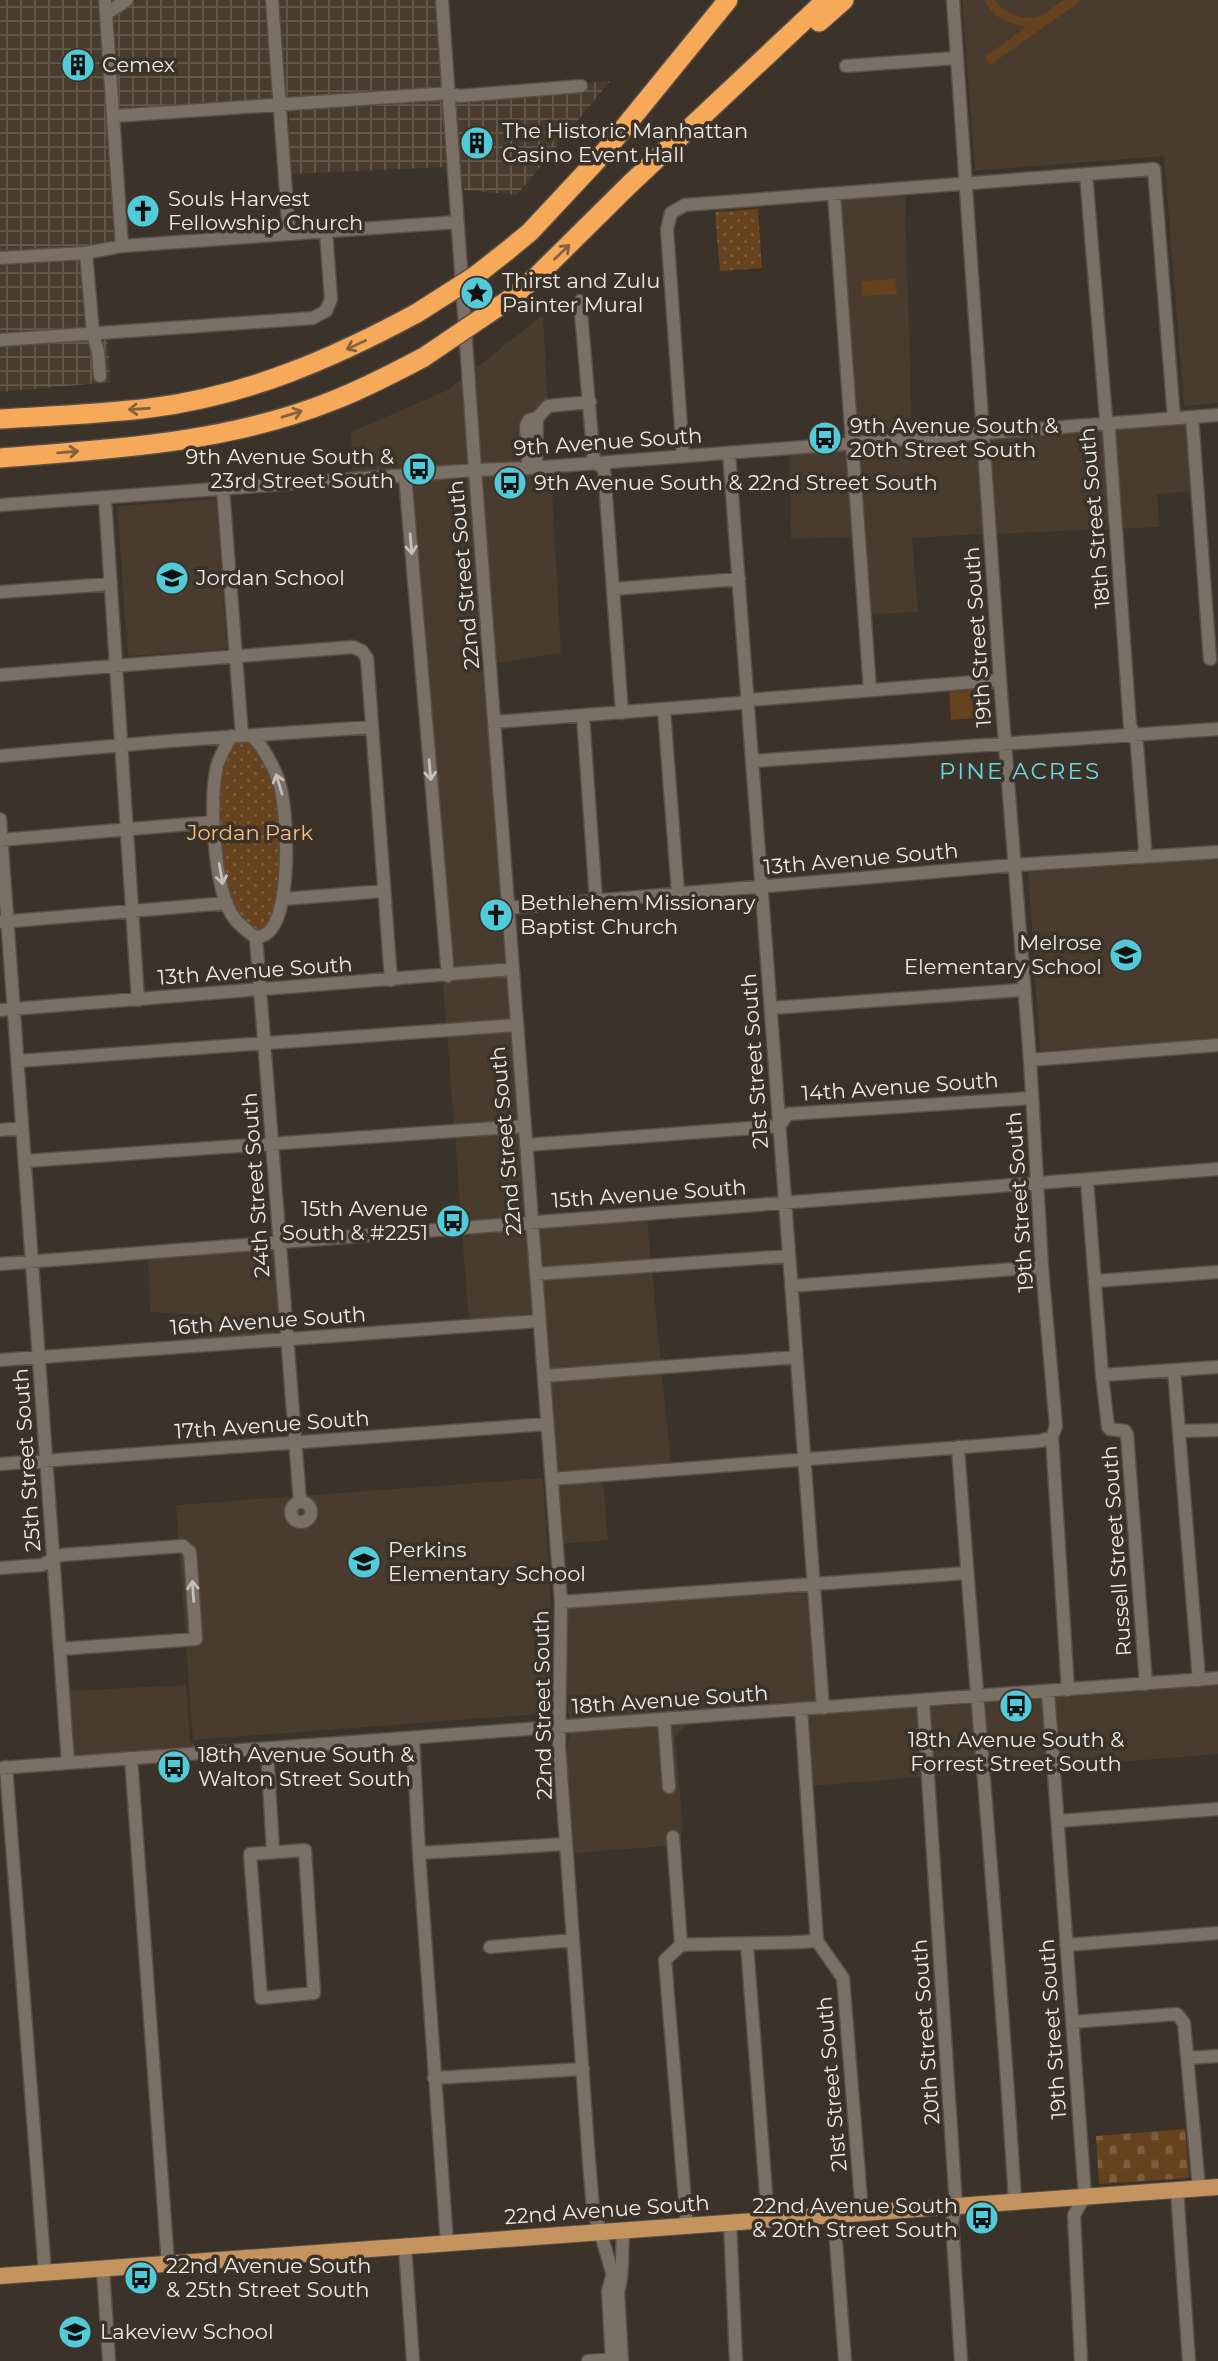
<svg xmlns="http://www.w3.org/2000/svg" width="1218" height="2361" font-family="Montserrat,sans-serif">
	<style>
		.built { fill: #493b2d }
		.industrial { fill: url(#industrial-grid) }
		.cemetery { fill: url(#cemetery-stones) }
		.park { fill: url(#park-dots) }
		.pitch { fill: #66431e }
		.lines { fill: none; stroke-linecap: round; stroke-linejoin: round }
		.minor-casing { stroke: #584f48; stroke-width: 15 }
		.major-casing { stroke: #584f48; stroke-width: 18 }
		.highway-casing { stroke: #584f48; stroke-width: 22 }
		.minor { stroke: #7b7066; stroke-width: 12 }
		.major { stroke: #c5935e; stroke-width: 16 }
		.highway { stroke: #f6aa59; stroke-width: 19 }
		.highway-bridge-casing { stroke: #584f48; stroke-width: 22; stroke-linecap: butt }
		.highway-bridge { stroke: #f6aa59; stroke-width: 19 }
		.oneway { stroke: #86623c }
		.oneway2 { stroke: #c7bfb8 }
		.labels { text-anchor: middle; stroke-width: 7; stroke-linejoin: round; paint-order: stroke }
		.poi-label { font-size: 21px; fill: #f0eae4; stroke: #3b3229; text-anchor: start }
		.street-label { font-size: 21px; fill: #f0eae4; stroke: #3b3229 }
		.park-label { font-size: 21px; fill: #f8be85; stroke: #3b3229 }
		.neighbourhood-label { font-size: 23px; letter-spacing: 2px; fill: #6ad6e1; stroke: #3b3229 }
	</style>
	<defs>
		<pattern id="industrial-grid" width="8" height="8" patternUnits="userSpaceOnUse" patternTransform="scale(1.75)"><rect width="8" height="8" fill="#493b2d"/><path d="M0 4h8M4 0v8" fill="none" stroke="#64584b"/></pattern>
		<pattern id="cemetery-stones" width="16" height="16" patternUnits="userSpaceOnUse" patternTransform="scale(1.75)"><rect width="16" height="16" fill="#66431e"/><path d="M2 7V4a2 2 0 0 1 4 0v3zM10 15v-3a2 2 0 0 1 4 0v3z" fill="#7c5e3f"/></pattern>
		<pattern id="park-dots" width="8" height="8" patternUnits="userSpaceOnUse" patternTransform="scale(1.75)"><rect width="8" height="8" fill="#66431e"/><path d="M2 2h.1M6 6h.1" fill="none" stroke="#7c5e3f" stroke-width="1.8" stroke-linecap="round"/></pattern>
	</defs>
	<rect width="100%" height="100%" fill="#3b3229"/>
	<!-- built -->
	<path class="built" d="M962 0H1218V403L1184 406 1164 156 975 171Z
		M877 196H905L912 433 856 438 838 199Z
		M543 315 548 406 543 407 533 461 479 465 472 371Z
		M464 377 470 466 352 475 351 432 448 390Z
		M1189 422 1193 491 1157 494 1160 527 1120 529 1113 428Z
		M1104 429 1111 529 994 534 987 437Z
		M978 438 985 534 912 538 918 612 868 614 856 447Z
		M847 448 855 537 791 539 789 453Z
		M551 470 561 653 496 663 499 717 479 475Z
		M471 475 508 965 452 971 410 480Z
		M216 499 227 649 128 656 117 506Z
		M1218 859V1038L1040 1051 1028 872Z
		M509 974 512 1020 446 1025 443 981Z
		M512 1030 520 1121 454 1125 447 1034Z
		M521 1131 527 1218 461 1223 455 1135Z
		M647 1219 651 1261 540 1269 537 1227Z
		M528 1228 535 1316 469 1321 462 1233Z
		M276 1247 283 1334 199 1340 197 1315 150 1312 148 1257Z
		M652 1271 661 1363 548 1371 541 1279Z
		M662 1372 671 1465 556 1474 549 1381Z
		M543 1478 552 1619 550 1682 540 1714 193 1740 176 1505Z
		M603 1480 608 1540 561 1544 556 1484Z
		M806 1590 817 1703 569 1722 565 1658V1607Z
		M186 1685 190 1741 194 1745 204 1744V1748L72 1757 67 1691Z
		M1218 1685V1754L1058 1767 1053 1698Z
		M1044 1698 1049 1767 986 1772 980 1703Z
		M972 1704 978 1773 932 1776 928 1707Z
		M919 1707 924 1777 811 1786 806 1714Z
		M714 1721 690 1723 679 1732 675 1738 683 1826 678 1846 676 1832 668 1833 669 1846 575 1853 573 1843 574 1832 567 1799 565 1757 570 1732 660 1725 666 1792 674 1791 669 1724Z"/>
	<!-- industrial -->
	<path class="industrial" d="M0 0H101L117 243 86 248 0 253Z
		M138 0H268L276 100 118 111 111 17Z
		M277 0H438L444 88 284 99Z
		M610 81 517 195 464 190 458 168 454 99 460 101 586 91V83Z
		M445 98 449 167 290 174 289 109Z
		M82 258 88 329 0 335V263Z
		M107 337 111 382 0 392V345L90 339 94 353 96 381H104L103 352 99 338Z"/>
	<!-- cemetery -->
	<path class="cemetery" d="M1185 2129 1189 2178 1099 2184 1096 2136Z"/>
	<!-- park -->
	<path class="park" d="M758 209 762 268 720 271 715 212Z
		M242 741 255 743C259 749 263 755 266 762 281 795 288 883 272 916 270 922 263 928 259 934L248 930 233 904 226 884 218 823 220 773 232 744Z"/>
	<!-- pitch -->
	<path class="pitch" d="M984 0H994C1007 15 1027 24 1046 13 1052 10 1058 2 1065 0 1069 0 1077 0 1082 0L990 65 985 57 1026 27C1006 23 994 18 984 0Z
		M895 279 897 294 862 296 861 281Z
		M972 690 974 718 951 720 949 692Z"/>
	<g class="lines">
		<defs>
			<path id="minor" d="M105 0 122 246
				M272 0 289 234
				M442 0 475 470 561 1602 559 1746 589 2161 593 2208 618 2292 622 2361
				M953 0 1000 680 1030 1060 1042 1267 1056 1426 1052 1437 1068 1690
				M106 14 127 0
				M846 66 956 58
				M114 116 449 93 460 96 581 86
				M1086 174 1106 418 1109 431 1130 726 1135 735 1137 745 1145 848 1143 857
				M834 194 870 690
				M86 253 93 334 98 352 100 376
				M0 258 86 253 122 246 457 222
				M580 301 594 462 604 468 622 713
				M0 340 313 318 326 311 331 299 326 231
				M1192 417 1210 659
				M729 453 823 1708
				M683 456 667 229 671 213 685 205 1154 169 1174 418
				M532 464 536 461 537 418
				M532 468V464L528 461 526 426 529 420 537 418 548 406 590 402
				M405 476 448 976
				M223 489 242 736
				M105 498 138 1000
				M0 505 475 470 532 468 1218 415
				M613 589 739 579
				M0 592 111 584
				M0 675 353 647 362 651 367 658 391 980
				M664 710 678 893
				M583 716 596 900
				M495 722 739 703 748 700 1000 680
				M252 735C264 749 273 764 279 782 288 809 293 917 266 934 263 936 259 937 256 938
				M231 736C226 746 220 756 217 766 209 800 214 886 232 915 238 925 248 931 256 938L300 1502
				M0 756 169 741 372 727
				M752 761 1218 729
				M0 819 68 1763
				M0 840 213 822
				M283 899 384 891
				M508 908 1014 865 1218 852
				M0 922 227 903
				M771 1008 1023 990
				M0 1010 513 969
				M1030 1060 1218 1045
				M18 1061 516 1025
				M0 1130 22 1128
				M526 1145 779 1126 788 1114 1032 1098
				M25 1161 525 1126
				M1087 1180 1102 1375 1108 1427 1110 1429 1125 1431 1127 1434 1146 1684
				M0 1264 1218 1169
				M536 1274 789 1256
				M1095 1281 1218 1272
				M791 1286 1042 1267
				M0 1360 539 1321
				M1174 1370 1199 1680
				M1102 1375 1218 1367
				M544 1376 797 1357
				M1180 1431 1218 1430
				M958 1447C976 1699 1000 1950 1015 2202
				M0 1464 547 1424
				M552 1479 1040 1441 1052 1437
				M291 1512a10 10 0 1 1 20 0a10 10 0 1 1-20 0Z
				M0 1568 42 1565 61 1555 183 1546 190 1552 196 1639 60 1649
				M561 1602 967 1573
				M1048 1691 1085 2196 1074 2215 1081 2361
				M923 1700 956 2206 952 2222 961 2361
				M801 1709 817 1941 843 1978 862 2213
				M664 1720 669 1787
				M413 1738 419 1853 447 2243
				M267 1749 273 1851
				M131 1758 168 2264
				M6 1767 45 2273
				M0 1768 1218 1678
				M1058 1821 1218 1809
				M673 1837 681 1945
				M305 1850 314 1993 261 1998 250 1854Z
				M419 1853 566 1844
				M747 1945 768 2220
				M1066 1945 1218 1933
				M490 1947 573 1940
				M1072 2022 1177 2014 1184 2023 1199 2188
				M1187 2058 1218 2056
				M434 2078 583 2069
				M1177 2190 1189 2361
				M834 2215 845 2361
				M730 2222 736 2361
				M687 2226 665 1960 681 1945C726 1943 772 1944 817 1941
				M405 2246 413 2361
				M103 2269 109 2361
				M618 2292C625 2270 620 2252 624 2230
				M588 2361 618 2359
				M612 2361 608 2291 612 2277"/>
			<path id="major" d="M0 2276 1218 2187"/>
			<path id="highway" d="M819 22 844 0
				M507 251 530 232 601 156 728 0
				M511 298 536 277 629 185 826 0
				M0 419C50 416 101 414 150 408 246 396 332 359 417 313
				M0 458C111 449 227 443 332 401 363 389 394 373 424 357"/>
		</defs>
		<!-- minor casing -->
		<use href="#minor" class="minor-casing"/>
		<!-- major casing -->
		<use href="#major" class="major-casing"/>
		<!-- highway casing -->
		<use href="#highway" class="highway-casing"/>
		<!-- minor -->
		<use href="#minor" class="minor"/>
		<!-- major -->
		<use href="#major" class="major"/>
		<!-- highway -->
		<use href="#highway" class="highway"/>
		<defs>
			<path id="highway-bridge" d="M417 313 475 276 507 251
				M424 357 511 298"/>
		</defs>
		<!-- highway-bridge casing -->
		<use href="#highway-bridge" class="highway-bridge-casing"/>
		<!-- highway-bridge -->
		<use href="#highway-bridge" class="highway-bridge"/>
	</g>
	<!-- one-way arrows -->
	<defs><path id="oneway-shaft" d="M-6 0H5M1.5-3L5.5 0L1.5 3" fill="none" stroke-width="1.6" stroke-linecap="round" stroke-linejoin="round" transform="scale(1.75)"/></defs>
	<g class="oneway">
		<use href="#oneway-shaft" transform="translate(562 252) rotate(-44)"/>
		<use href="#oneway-shaft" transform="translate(356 345) rotate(155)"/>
		<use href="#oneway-shaft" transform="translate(139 409) rotate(176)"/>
		<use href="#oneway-shaft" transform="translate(292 414) rotate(-17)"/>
		<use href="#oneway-shaft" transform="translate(68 452) rotate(-5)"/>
	</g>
	<g class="oneway2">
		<use href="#oneway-shaft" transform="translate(411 544) rotate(85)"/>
		<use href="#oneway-shaft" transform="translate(430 770) rotate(85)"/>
		<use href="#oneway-shaft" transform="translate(279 784) rotate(-107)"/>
		<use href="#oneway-shaft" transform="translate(221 874) rotate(80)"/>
		<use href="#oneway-shaft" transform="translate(193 1591) rotate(-94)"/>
	</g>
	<!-- icons -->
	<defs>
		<symbol id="building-disc" viewBox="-11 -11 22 22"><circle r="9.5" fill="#52cbd8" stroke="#3b3229"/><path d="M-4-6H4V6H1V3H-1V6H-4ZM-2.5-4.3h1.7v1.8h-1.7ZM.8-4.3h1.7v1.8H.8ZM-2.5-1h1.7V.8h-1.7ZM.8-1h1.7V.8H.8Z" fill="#111"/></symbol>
		<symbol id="church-disc" viewBox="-11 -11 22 22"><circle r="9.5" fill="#52cbd8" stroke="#3b3229"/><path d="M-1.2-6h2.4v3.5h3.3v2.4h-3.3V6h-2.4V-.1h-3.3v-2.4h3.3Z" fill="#111"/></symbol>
		<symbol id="sight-disc" viewBox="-11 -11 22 22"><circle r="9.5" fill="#52cbd8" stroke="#3b3229"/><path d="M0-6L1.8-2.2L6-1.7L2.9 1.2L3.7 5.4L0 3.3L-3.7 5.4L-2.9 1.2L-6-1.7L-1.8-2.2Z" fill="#111"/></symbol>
		<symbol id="bus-disc" viewBox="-11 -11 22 22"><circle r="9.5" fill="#52cbd8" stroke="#3b3229"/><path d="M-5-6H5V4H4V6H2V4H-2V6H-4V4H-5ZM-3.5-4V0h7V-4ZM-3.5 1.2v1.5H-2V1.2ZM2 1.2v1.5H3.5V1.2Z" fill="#111"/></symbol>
		<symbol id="school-disc" viewBox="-11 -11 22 22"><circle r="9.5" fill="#52cbd8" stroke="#3b3229"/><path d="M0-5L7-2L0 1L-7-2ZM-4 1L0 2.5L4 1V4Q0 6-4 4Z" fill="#111"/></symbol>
	</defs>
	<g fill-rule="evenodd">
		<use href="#building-disc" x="59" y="46" width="38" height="38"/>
		<use href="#building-disc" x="458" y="124" width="38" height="38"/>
		<use href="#church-disc" x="124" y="192" width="38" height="38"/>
		<use href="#sight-disc" x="458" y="274" width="38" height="38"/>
		<use href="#bus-disc" x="806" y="419" width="38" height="38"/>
		<use href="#bus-disc" x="400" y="450" width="38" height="38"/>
		<use href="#bus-disc" x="491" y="464" width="38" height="38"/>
		<use href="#school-disc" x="153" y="559" width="38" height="38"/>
		<use href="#church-disc" x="477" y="896" width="38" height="38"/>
		<use href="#school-disc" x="1107" y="936" width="38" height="38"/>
		<use href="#bus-disc" x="434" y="1202" width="38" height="38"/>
		<use href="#school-disc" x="345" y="1543" width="38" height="38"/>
		<use href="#bus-disc" x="997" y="1687" width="38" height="38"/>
		<use href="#bus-disc" x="155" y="1748" width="38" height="38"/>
		<use href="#bus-disc" x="963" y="2199" width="38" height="38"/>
		<use href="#bus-disc" x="122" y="2259" width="38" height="38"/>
		<use href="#school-disc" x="56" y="2313" width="38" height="38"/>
	</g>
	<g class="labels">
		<!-- poi labels -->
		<g class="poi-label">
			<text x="102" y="72">Cemex</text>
			<text x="502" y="138">The Historic Manhattan<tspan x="502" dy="24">Casino Event Hall</tspan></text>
			<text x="168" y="206">Souls Harvest<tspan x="168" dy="24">Fellowship Church</tspan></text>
			<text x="502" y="288">Thirst and Zulu<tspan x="502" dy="24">Painter Mural</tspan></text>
			<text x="850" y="433">9th Avenue South &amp;<tspan x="850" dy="24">20th Street South</tspan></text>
			<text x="394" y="464" text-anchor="end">9th Avenue South &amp;<tspan x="394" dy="24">23rd Street South</tspan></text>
			<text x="534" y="490">9th Avenue South &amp; 22nd Street South</text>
			<text x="196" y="585">Jordan School</text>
			<text x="520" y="910">Bethlehem Missionary<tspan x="520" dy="24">Baptist Church</tspan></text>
			<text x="1102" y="950" text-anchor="end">Melrose<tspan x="1102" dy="24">Elementary School</tspan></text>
			<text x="428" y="1216" text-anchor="end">15th Avenue<tspan x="428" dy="24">South &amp; #2251</tspan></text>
			<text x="388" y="1557">Perkins<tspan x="388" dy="24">Elementary School</tspan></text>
			<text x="1016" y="1747" text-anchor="middle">18th Avenue South &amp;<tspan x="1016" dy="24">Forrest Street South</tspan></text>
			<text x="198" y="1762">18th Avenue South &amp;<tspan x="198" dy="24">Walton Street South</tspan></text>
			<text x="958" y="2213" text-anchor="end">22nd Avenue South<tspan x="958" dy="24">&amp; 20th Street South</tspan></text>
			<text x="166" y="2273">22nd Avenue South<tspan x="166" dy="24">&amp; 25th Street South</tspan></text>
			<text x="100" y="2339">Lakeview School</text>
		</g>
		<!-- street labels -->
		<g class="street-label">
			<text transform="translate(608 442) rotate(-4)" y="7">9th Avenue South</text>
			<text transform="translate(1095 518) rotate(-95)" y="7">18th Street South</text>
			<text transform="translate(464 575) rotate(-95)" y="7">22nd Street South</text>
			<text transform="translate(978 637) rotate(-94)" y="7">19th Street South</text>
			<text transform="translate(861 859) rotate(-5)" y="7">13th Avenue South</text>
			<text transform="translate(255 971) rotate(-4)" y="7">13th Avenue South</text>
			<text transform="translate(755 1061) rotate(-94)" y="7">21st Street South</text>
			<text transform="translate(900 1087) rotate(-4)" y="7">14th Avenue South</text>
			<text transform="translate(506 1141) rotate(-95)" y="7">22nd Street South</text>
			<text transform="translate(256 1185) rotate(-94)" y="7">24th Street South</text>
			<text transform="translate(649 1194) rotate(-4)" y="7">15th Avenue South</text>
			<text transform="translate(1020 1202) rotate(-94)" y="7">19th Street South</text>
			<text transform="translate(268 1321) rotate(-4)" y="7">16th Avenue South</text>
			<text transform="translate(272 1425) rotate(-4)" y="7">17th Avenue South</text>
			<text transform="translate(27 1460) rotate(-94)" y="7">25th Street South</text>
			<text transform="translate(1117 1551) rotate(-94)" y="7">Russell Street South</text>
			<text transform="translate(670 1700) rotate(-4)" y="7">18th Avenue South</text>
			<text transform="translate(543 1705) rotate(-91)" y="7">22nd Street South</text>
			<text transform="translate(1053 2029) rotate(-94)" y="7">19th Street South</text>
			<text transform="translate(926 2032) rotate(-94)" y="7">20th Street South</text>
			<text transform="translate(832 2084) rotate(-95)" y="7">21st Street South</text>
			<text transform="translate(607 2210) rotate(-4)" y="7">22nd Avenue South</text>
		</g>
		<!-- park labels -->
		<g class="park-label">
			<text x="250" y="840">Jordan Park</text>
		</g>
		<!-- neighbourhood labels -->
		<g class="neighbourhood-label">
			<text x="1020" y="779">PINE ACRES</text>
		</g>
	</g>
</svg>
